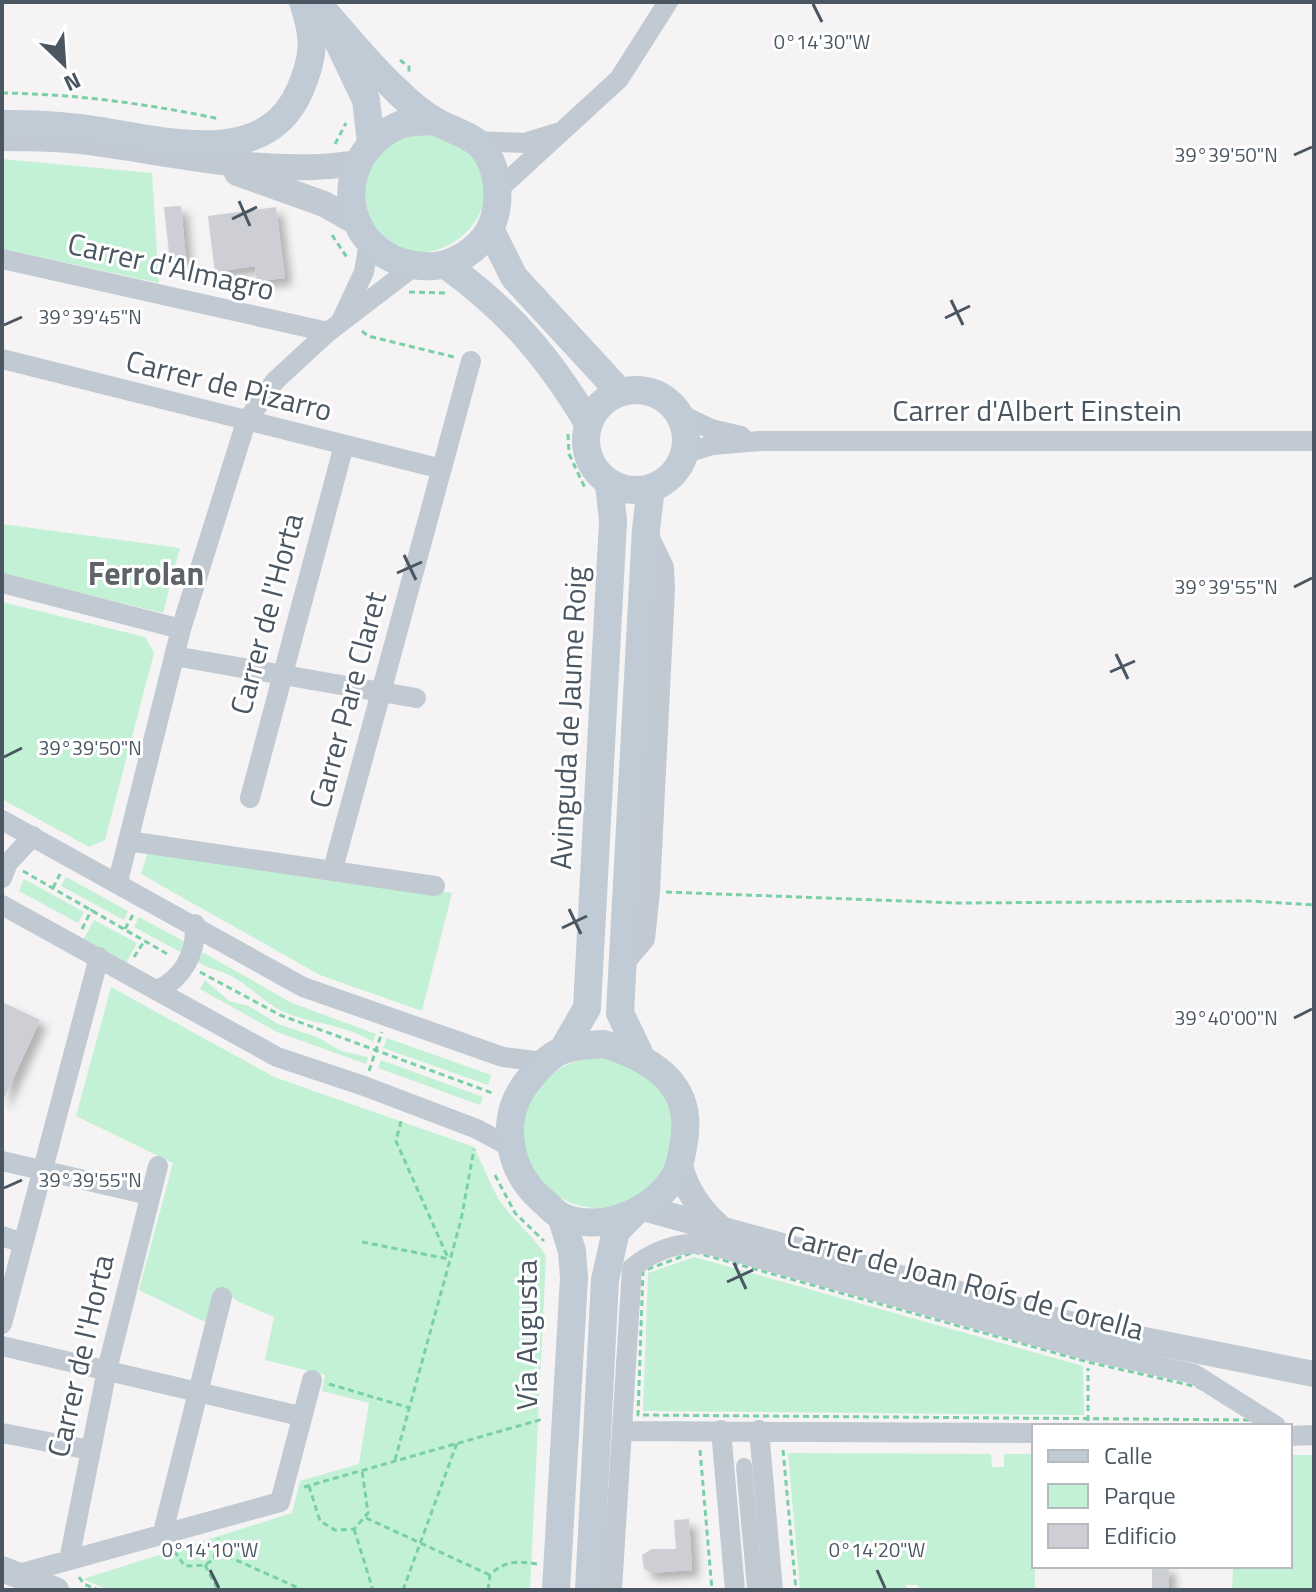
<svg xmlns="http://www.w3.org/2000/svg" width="1316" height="1592" font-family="'Titillium Web',sans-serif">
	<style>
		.green { fill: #c3f1d5 }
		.building { fill: #cdcfd5; filter: url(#shadow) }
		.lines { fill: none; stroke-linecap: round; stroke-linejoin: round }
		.path { stroke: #7ad0a6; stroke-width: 3; stroke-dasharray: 6 4; stroke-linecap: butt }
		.pedestrian { stroke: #c1cad2; stroke-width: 16 }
		.minor { stroke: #c1cad2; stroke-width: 20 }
		.tertiary { stroke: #c1cad2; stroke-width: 26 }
		.secondary { stroke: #c1cbd6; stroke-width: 28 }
		.ticks { fill: none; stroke: #4a5661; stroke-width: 3 }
		.labels { text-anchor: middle; stroke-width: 6; stroke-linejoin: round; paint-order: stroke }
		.street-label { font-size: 30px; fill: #4a5661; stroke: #fff }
		.neighbourhood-label { font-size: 32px; font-weight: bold; fill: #5f6368; stroke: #fff }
		.ticks-label { font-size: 20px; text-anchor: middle; fill: #4a5661; stroke: #fff; stroke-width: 6; stroke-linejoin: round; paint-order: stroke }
	</style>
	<defs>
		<filter id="shadow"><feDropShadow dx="7" dy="7" stdDeviation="4" flood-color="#0004"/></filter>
	</defs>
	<rect width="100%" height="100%" fill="#f5f3f3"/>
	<!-- green -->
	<path class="green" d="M442 131C452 139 469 148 476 159 507 205 457 260 409 252 396 250 383 238 372 230L360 174 382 141Z
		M2 159 152 173 159 283 2 249Z
		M2 524 180 548 163 613 2 574Z
		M2 602 145 637 154 653 105 840 89 847 2 799Z
		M148 852 452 893 422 1011 320 975 141 874Z
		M66 877 128 911 124 920 61 886Z
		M24 879 84 912 78 923 19 891Z
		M139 917 187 943 184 954 134 927Z
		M94 920 137 943 125 965 82 942Z
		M202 952 292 1003 376 1034 373 1042C346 1024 314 1025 284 1012 266 1004 254 990 238 980 225 971 211 970 198 962Z
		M205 980 229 1001 249 1006 278 1024 317 1037 341 1051 368 1057 366 1064 277 1032 200 989Z
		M111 987 274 1077 474 1147C482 1163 489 1182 498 1198 512 1220 532 1234 546 1256L530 1590H109L83 1579 292 1513 300 1481 359 1464 369 1403 322 1391 325 1375 265 1360 274 1317 237 1301 220 1287 207 1323 139 1290 173 1163 76 1116Z
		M387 1038 491 1075 488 1085 383 1048Z
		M523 1133a75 75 0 1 1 150 0a75 75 0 1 1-150 0Z
		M381 1060 483 1097 480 1105 378 1068Z
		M694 1257 1083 1366 1084 1415 643 1411 648 1273Z
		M788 1453 991 1454 992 1467H1004V1454H1034L1035 1590H919L918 1585H906V1590H800Z
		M1290 1455H1314V1590H1232L1233 1566H1290Z"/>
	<!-- building -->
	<path class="building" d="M181 206 186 260 170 262 164 207Z
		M276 207 285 278 257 281 255 266 215 272 208 216Z
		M2 1002 40 1020 2 1103Z
		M689 1519 692 1570 651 1573 644 1569 642 1555 652 1549H676L674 1520Z
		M1152 1566H1169V1590H1152Z"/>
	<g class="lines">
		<!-- path -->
		<path class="path" d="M400 60 409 67V72
			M2 93C75 94 149 104 220 119
			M335 144 346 123
			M332 235 348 259
			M409 292 446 293
			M362 331 368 336 454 357
			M568 434 569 454 586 490
			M23 871 169 955
			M53 888 60 874
			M666 892 958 903 1252 901 1314 905
			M82 929 92 909
			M125 929 134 913
			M134 957 145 940
			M200 972 280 1015 495 1094
			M369 1071 382 1032
			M401 1121 396 1141 448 1258
			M495 1175 515 1213 544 1241
			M362 1242 449 1259
			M694 1252 1088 1362 1198 1387 1253 1420 638 1415 643 1271Z
			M329 1384 410 1408
			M1088 1421V1368
			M700 1450 712 1590
			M783 1450 796 1590
			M395 1460 461 1220 474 1149
			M309 1486 320 1521 335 1530 354 1529 368 1513 362 1470
			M304 1487 543 1419
			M366 1518 490 1575
			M354 1529 373 1590
			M174 1551 185 1566 205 1565 214 1559 218 1538
			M218 1552 303 1590
			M205 1565 218 1590
			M79 1577 84 1584 98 1590
			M403 1590 457 1443
			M488 1590 490 1575C505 1560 518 1561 537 1564"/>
		<!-- pedestrian -->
		<path class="pedestrian" d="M744 1466 755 1587"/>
		<!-- minor -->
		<path class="minor" d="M476 141 524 143 560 132
			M499 189 619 79 668 2
			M2 259 328 332
			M342 319 364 272 369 243
			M2 359 442 469
			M680 414 711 429 741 436
			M684 454 712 445 760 441H1314
			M2 583 181 629
			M174 656 416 698
			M250 798 344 445
			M2 820 303 987 503 1057 543 1062
			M128 841 435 886
			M333 869 471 361
			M2 878 8 863 33 836
			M118 881 181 629 246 422 275 381 328 332 413 267
			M2 905 277 1057 364 1086 477 1129 510 1147
			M622 966 645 939 650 892 665 589 664 567 647 532
			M158 990C184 977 196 953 195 924
			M2 1161 149 1195
			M2 1236 22 1243
			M2 1324 99 957
			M2 1346 300 1416
			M721 1430 735 1590
			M759 1430 773 1590
			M622 1431 1034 1433
			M2 1433 90 1450
			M1290 1436 1314 1435
			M163 1532 222 1297
			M69 1560 107 1370 158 1166
			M19 1574 280 1502 312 1380
			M612 1590 632 1268C656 1249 683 1239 714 1246L1090 1351 1194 1374 1276 1426"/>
		<!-- tertiary -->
		<path class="tertiary" d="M2 138C30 138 60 138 88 142 178 154 267 177 357 163
			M237 173 324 204 356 222
			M680 1166C687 1191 699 1209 719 1227
			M643 1208 1084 1328 1314 1374
			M2 1569 56 1590"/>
		<!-- secondary -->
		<path class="secondary" d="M324 11C347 37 369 65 394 88 406 100 422 114 437 122 449 129 464 133 475 141 500 160 503 204 489 231 478 249 456 264 435 266 347 272 319 164 397 126 407 121 422 122 433 121
			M337 39 366 100 371 143
			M2 124C30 124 60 125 88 129 155 138 264 174 300 90 315 55 315 38 303 2
			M490 229 514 277 620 392
			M446 265C509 311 548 356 588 423
			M586 440a50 50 0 1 1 100 0a50 50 0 1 1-100 0Z
			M604 1044C655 1060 696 1086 683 1147 681 1159 679 1171 671 1182 647 1214 601 1232 562 1217 556 1214 549 1206 543 1201 508 1171 498 1120 527 1082 553 1049 564 1046 604 1044Z
			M565 1046 587 1008 613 521 609 484
			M640 1055 620 1013 646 529 651 488
			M556 1590 574 1278 572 1251 561 1216
			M589 1590 605 1280 616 1231 634 1213"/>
	</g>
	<!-- ticks -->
	<path class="ticks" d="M813 4 822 22M1294 155 1312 147M239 201 250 226M232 219 257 207M951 300 963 325M945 318 970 306M4 325 22 317M404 555 416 580M397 573 422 562M1294 587 1312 578M1116 654 1128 679M1110 672 1135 661M4 757 22 748M569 909 581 934M562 928 587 916M1294 1018 1312 1009M4 1188 22 1180M734 1263 746 1289M727 1282 753 1270M210 1570 219 1588M877 1570 885 1588"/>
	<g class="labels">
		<!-- street labels -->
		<g class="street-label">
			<text transform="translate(171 267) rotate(13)" y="10">Carrer d'Almagro</text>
			<text transform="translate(229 386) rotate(14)" y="10">Carrer de Pizarro</text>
			<text x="1037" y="421">Carrer d'Albert Einstein</text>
			<text transform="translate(267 614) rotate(-75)" y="10">Carrer de l'Horta</text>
			<text transform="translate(348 700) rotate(-75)" y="10">Carrer Pare Claret</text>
			<text transform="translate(569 718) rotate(-87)" y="10">Avinguda de Jaume Roig</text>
			<text transform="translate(965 1283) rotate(15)" y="10">Carrer de Joan Roís de Corella</text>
			<text transform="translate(527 1335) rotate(-90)" y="10">Vía Augusta</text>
			<text transform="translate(81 1356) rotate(-77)" y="10">Carrer de l'Horta</text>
		</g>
		<!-- neighbourhood labels -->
		<g class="neighbourhood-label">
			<text x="146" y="585">Ferrolan</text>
		</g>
	</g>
	<g class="ticks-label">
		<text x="822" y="49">0°14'30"W</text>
		<text x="1226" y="162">39°39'50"N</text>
		<text x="90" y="324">39°39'45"N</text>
		<text x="1226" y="594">39°39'55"N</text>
		<text x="90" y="755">39°39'50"N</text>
		<text x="1226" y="1025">39°40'00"N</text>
		<text x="90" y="1187">39°39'55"N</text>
		<text x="210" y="1557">0°14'10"W</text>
		<text x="877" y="1557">0°14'20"W</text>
	</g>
	<!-- border -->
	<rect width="1316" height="1592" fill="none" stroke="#4a5661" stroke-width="8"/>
	<!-- legend -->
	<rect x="1032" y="1424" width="260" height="144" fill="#ffffff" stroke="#b7bbc0" stroke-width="2"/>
	<rect x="1048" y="1450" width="40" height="12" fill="#c1cbd6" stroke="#b7bbc0" stroke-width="2"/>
	<text x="1104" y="1464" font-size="24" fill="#4a5661">Calle</text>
	<rect x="1048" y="1484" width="40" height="24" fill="#c3f1d5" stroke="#b7bbc0" stroke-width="2"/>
	<text x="1104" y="1504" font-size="24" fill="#4a5661">Parque</text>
	<rect x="1048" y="1524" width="40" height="24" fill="#cdcfd5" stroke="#b7bbc0" stroke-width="2"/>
	<text x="1104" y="1544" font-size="24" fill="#4a5661">Edificio</text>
	<!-- north arrow -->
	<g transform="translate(64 64) rotate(155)" stroke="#ffffff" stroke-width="6" paint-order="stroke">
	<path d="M0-6L14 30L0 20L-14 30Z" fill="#4a5661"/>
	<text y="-12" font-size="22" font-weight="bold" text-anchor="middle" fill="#4a5661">N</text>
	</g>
</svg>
